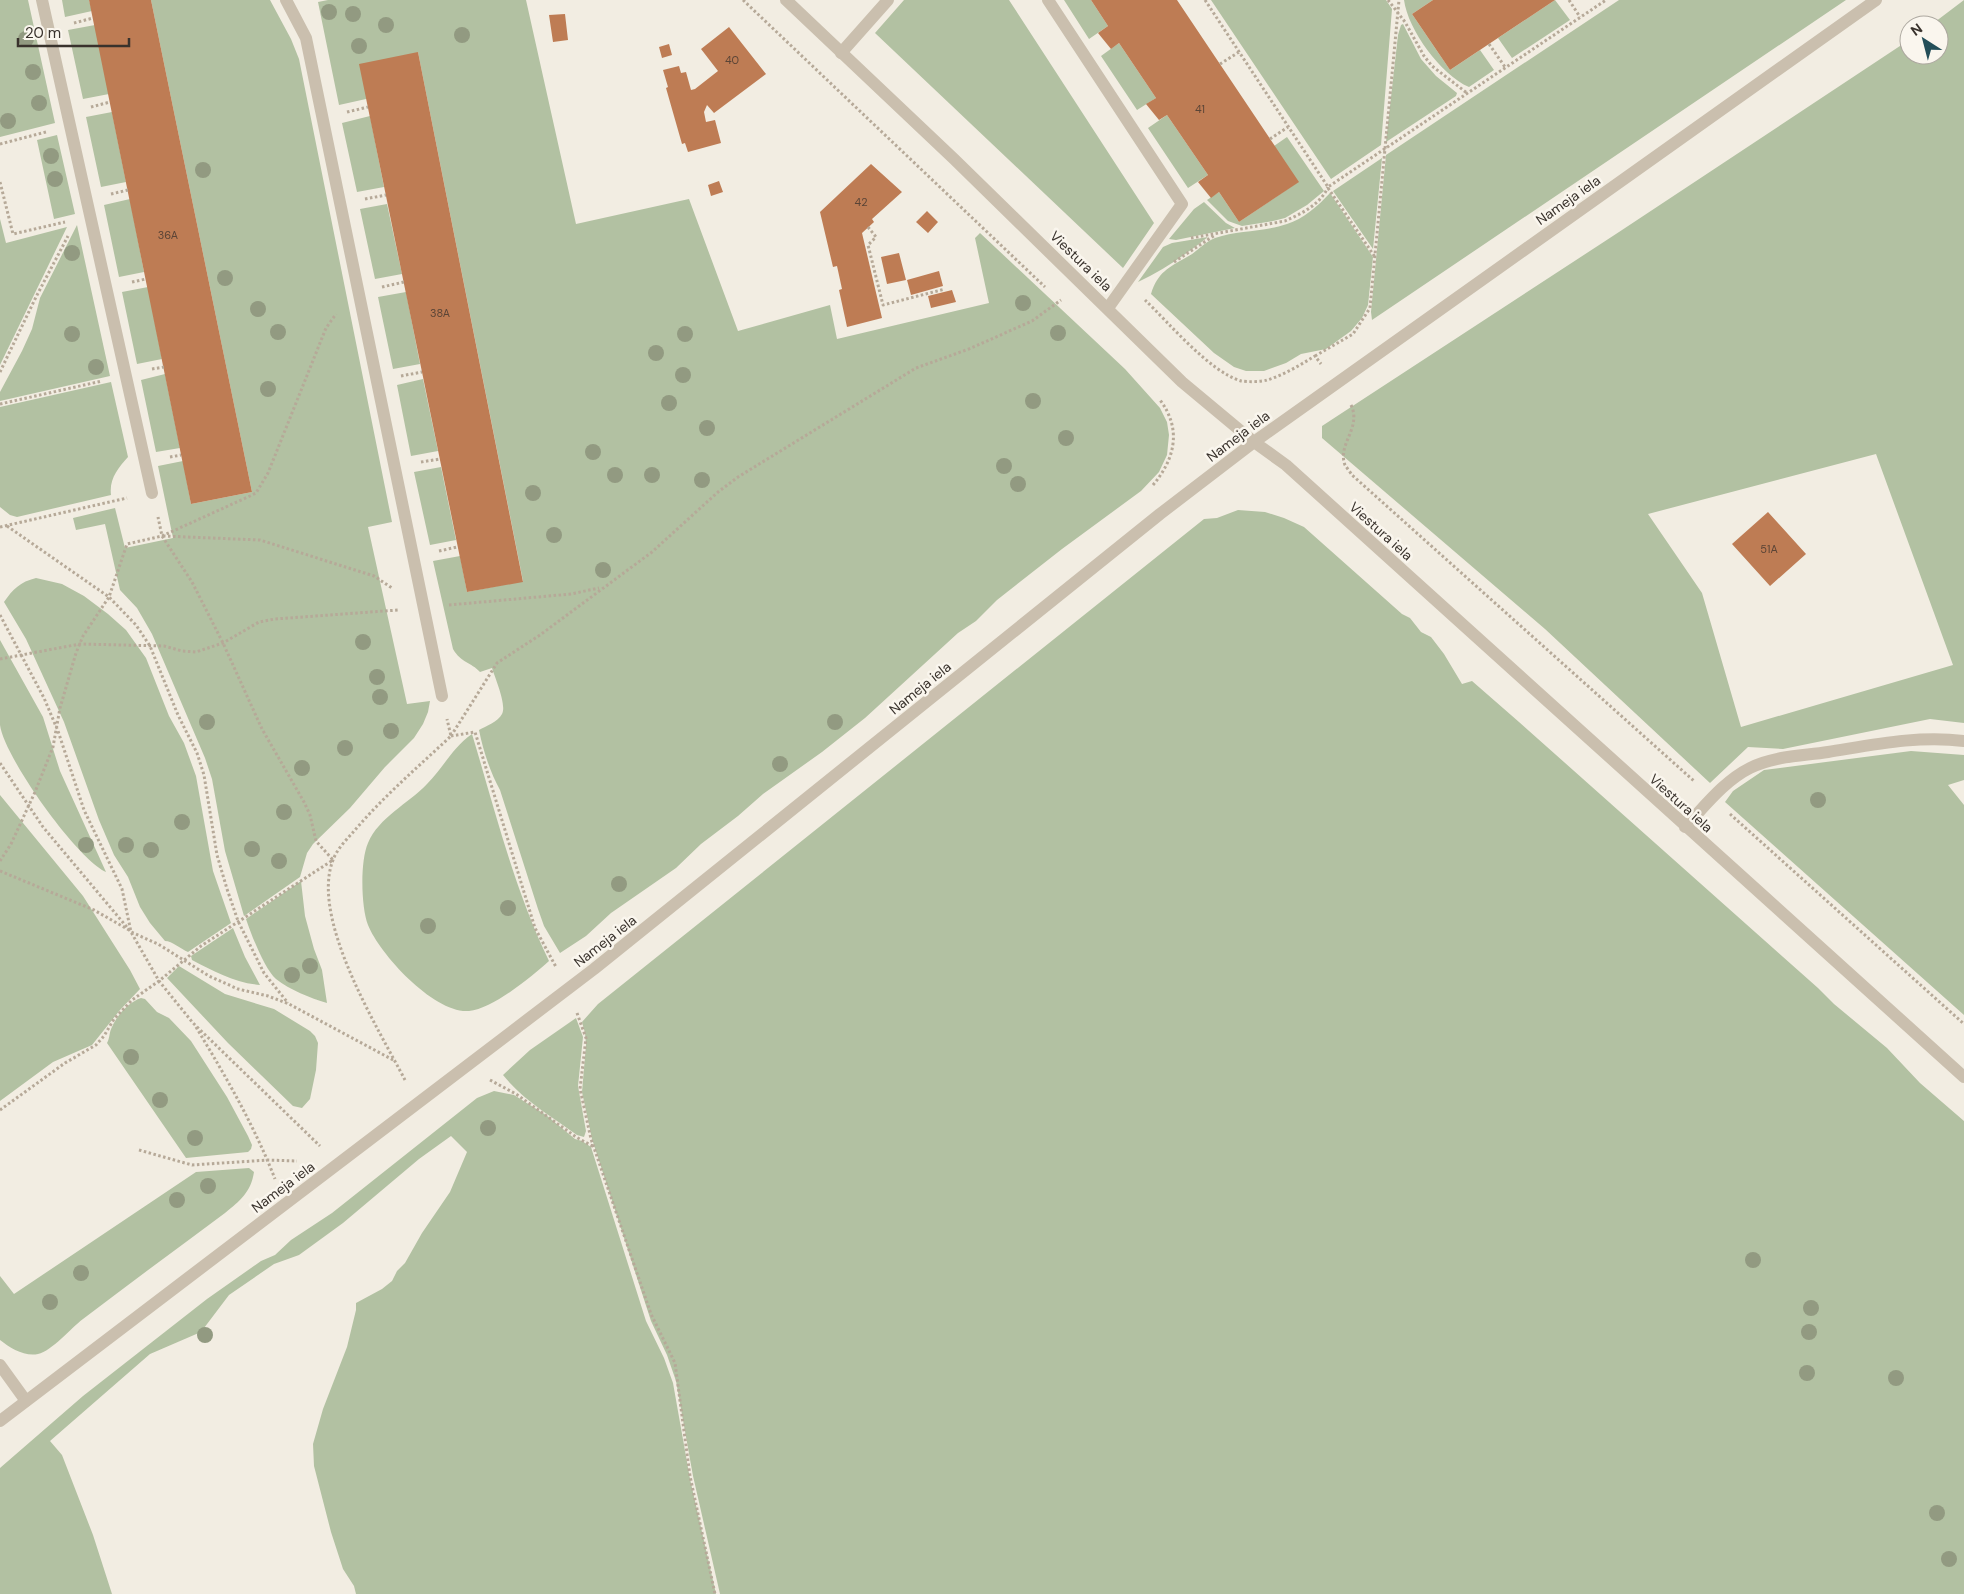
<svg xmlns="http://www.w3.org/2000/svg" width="1964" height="1594" font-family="'DM Sans',sans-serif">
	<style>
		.green { fill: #b2c1a2; fill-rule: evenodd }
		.building { fill: #be7c54 }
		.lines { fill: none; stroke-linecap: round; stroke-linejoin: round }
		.path { stroke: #b6a998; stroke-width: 3; stroke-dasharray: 2.5 2.5; stroke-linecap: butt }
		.service { stroke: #cabfae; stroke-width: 12 }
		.minor { stroke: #cabfae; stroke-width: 12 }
		.tertiary { stroke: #cabfae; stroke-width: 12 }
		.tree { fill: #929a81 }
		.labels { text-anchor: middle; stroke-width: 5; stroke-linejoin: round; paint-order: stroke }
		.number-label { font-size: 11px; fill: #5a4436 }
		.street-label { font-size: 14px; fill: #39322c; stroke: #faf6ee }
	</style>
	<rect width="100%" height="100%" fill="#f2ede2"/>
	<!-- green -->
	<path class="green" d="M0 0H28L55 123 0 137Z
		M62 0H89L92 11 65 17Z
		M151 0H270L291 39 299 59 392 522 368 527 407 704 430 701 428 712 423 724 414 738 385 767 350 808 313 844 307 853 300 877 244 916 225 851 212 779 205 758 152 634 137 608 120 590 105 524 76 530 73 518 115 508 125 548 173 538 158 466 183 461 191 504 252 492Z
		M328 0H526L576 224 689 199 738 331 830 305 837 339 989 303 975 238 980 233 1125 369 1160 408 1167 422 1169 435 1167 455 1159 472 1141 491 1062 549 997 600 976 621 958 633 865 718 822 752 763 794 738 816 701 844 676 868 611 913 586 936 560 953 544 926 538 909 500 790C490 772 483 750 479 730 486 726 498 722 502 714 507 705 495 678 492 668L480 672C471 662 461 663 453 649L433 561 460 556 467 592 523 581 418 52 366 99 339 105 318 2Z
		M904 0H1009L1154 223 1123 268 875 33Z
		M1064 0H1091L1108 26 1089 39Z
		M1211 0H1386L1392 9 1381 145 1331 179Z
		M1404 0H1433L1412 14 1450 70 1480 50 1494 70 1469 87C1441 75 1408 30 1404 0Z
		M1555 0 1570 20 1512 58 1498 38Z
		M1619 0H1846L1372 320 1371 312 1386 155Z
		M1964 0V723L1930 719 1783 749 1748 747 1710 783 1545 629 1322 438V426L1619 232 1909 40V55H1939V25H1931ZM1876 454 1953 665 1741 727 1702 593 1648 514Z
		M1403 24 1421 59 1436 76 1457 93 1456 96 1386 142 1398 35 1401 25Z
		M95 25 109 94 83 99 68 30Z
		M1119 43 1156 98 1137 110 1101 56Z
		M112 112 126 182 101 187 86 117Z
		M1167 115 1208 175 1188 188 1148 128Z
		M370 116 384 187 357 192 342 123Z
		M57 135 75 214 54 219 37 140Z
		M1287 137 1324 191 1307 205 1285 218 1273 221 1242 226 1228 221 1207 200 1219 192 1239 222 1298 182 1274 146Z
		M1382 158 1373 249 1333 191Z
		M1330 193 1373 257 1368 305 1362 318 1351 331 1326 349 1301 354 1286 363 1264 371H1246L1234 367 1214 353 1151 294C1158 272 1168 268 1187 257 1197 252 1204 242 1215 238 1238 230 1264 232 1287 224 1303 219 1318 206 1330 193Z
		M130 199 144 272 119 277 104 205Z
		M1204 202 1226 223 1235 228 1176 240 1169 239 1194 209Z
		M387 204 402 274 375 279 360 209Z
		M0 219 6 243 67 227 0 365Z
		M77 225 110 376 0 401V392L22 351 32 329 40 298Z
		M1208 237C1186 254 1164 270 1138 282L1163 247 1172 243Z
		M148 287 162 359 137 364 122 292Z
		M406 292 420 364 393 369 378 297Z
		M165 374 180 448 156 452 141 380Z
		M423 379 438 451 411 456 397 385Z
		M111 382 128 457C118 468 109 479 111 495L17 517 10 515 0 507V407Z
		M441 467 456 540 430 545 414 472Z
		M1238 510 1265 512 1284 518 1304 527 1402 614 1410 618 1421 632 1431 637 1444 654 1462 684 1472 681 1519 722 1818 988 1834 1004 1887 1048 1920 1083 1964 1121V1594H720L693 1476 676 1381 667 1355 651 1321 592 1139 582 1092 586 1045 585 1033 582 1022 598 1004 1204 519 1217 518Z
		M36 578 62 584 84 596 108 614 126 630 146 658 169 716 184 743 196 776 213 871 231 923 188 952C181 949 172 941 165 941L150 923 140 907 128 877 114 855 99 820 64 722 26 639 4 602C13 589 20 582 36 578Z
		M0 640 43 717 60 771 106 872C77 859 4 757 0 725 0 716 0 706 0 698 0 678 0 659 0 640Z
		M472 734C495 810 514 889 549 961 531 977 493 1009 469 1011 435 1014 380 955 368 925 361 907 360 861 368 843 379 817 408 804 427 784 444 767 452 748 472 734Z
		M1911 751 1964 755V780L1948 785 1964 805V1015L1725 802 1733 791 1764 770Z
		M0 795 83 896 130 970 140 989 120 1010 92 1045 53 1062 0 1101Z
		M301 881 305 916 314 949 322 970 327 1003C310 998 290 990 276 979 265 970 251 934 246 919Z
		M233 928 245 957 260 985C235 983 213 971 192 960L191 956Z
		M179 966 225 994 274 1009 310 1031 315 1036 318 1043 316 1070 310 1099 302 1108 293 1106 228 1043 167 978Z
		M141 998 145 999 157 1012 169 1018 191 1041 227 1097 248 1136 252 1145 251 1149 248 1152 186 1158 107 1043C110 1038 109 1032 112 1027 117 1015 129 1002 141 998Z
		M576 1018 583 1037 578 1086 586 1131 584 1137 577 1135C551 1116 523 1100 503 1075L530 1050Z
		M494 1091 514 1095 546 1115 575 1139 582 1141 591 1147 646 1321 664 1358 673 1383 690 1479 716 1594H356L354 1586 343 1569 331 1532 314 1466 313 1444 323 1409 347 1347 356 1310V1303L382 1289 392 1281 397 1271 405 1263 422 1233 450 1192 467 1152 451 1136 419 1159 343 1223 299 1255 274 1264 229 1295 201 1332 150 1354 50 1441 62 1455 93 1535 112 1594H0V1468L83 1396 207 1299 261 1261 275 1255 291 1240 332 1213 477 1098Z
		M249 1168 254 1172C251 1192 240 1201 225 1213 178 1248 130 1283 83 1319 71 1328 52 1351 38 1354 25 1357 10 1348 0 1340V1276L14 1294 196 1172Z"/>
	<!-- building -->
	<path class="building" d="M89 0H151L252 492 191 504Z
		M1091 0H1177L1299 182 1239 222 1219 192 1211 198 1198 182 1208 175 1167 115 1159 120 1146 104 1156 98 1119 43 1111 49 1098 33 1108 26Z
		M1433 0H1555L1450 70 1412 14Z
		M565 14 568 40 553 42 549 15Z
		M729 27 766 74 714 113 707 105 704 112 706 122 715 120 721 143 688 152 685 143 682 144 666 88 668 87 663 70 679 66 681 73 686 72 691 90 695 89 718 71 701 49Z
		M669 44 672 55 662 58 659 47Z
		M418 52 523 582 467 592 359 64Z
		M871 164 902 192 872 219 874 222 862 233 882 318 847 327 839 290 842 289 837 266 833 267 820 212Z
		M719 181 723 192 711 196 708 185Z
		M927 211 938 222 928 233 916 222Z
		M899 253 906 280 887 284 881 257Z
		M939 271 943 286 911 295 907 280Z
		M952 290 956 302 931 308 928 296Z
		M1768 512 1806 554 1770 586 1732 544Z"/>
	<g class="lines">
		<!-- path -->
		<path class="path" d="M743 0 1045 287
			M1205 0 1328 187 1606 0
			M1388 0 1405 22 1424 56 1432 66 1467 93
			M1569 0 1580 17
			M74 23 93 18
			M1489 44 1505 67
			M1220 64 1239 52
			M91 107 110 102
			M347 112 368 107
			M1270 139 1288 127
			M0 144 46 132
			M0 182 13 234 65 222
			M1328 188 1375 257
			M111 194 128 190
			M365 199 386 195
			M868 227 876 237 868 245 883 305 945 289
			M1191 238 1285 221C1301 214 1321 204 1328 187
			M1174 262 1215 235
			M132 282 146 279
			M382 287 404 282
			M1145 300C1169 323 1210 372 1241 381 1248 382 1261 382 1267 380 1284 375 1300 365 1315 356L1321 364
			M1315 356 1353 334 1370 308 1399 0
			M152 369 164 367
			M0 372 36 297 68 236
			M401 376 422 372
			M0 404 102 381
			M1351 405C1362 428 1337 444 1345 465 1347 468 1350 472 1352 475L1694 781
			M170 457 181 455
			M421 462 440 459
			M1153 485C1175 459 1182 429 1160 400
			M7 526 109 597 136 625 150 646 178 715 197 753 204 775 217 855 227 889 238 921 264 973 288 1003
			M0 527 127 498
			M163 536 260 540 374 576 392 588
			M439 551 457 547
			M449 605 571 594 599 588
			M0 615 44 698 58 731 84 810 122 889 131 932 158 944 209 976 238 989 268 996 289 1004 395 1061
			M0 659 80 644 164 646 182 651 196 652 223 643 259 622 275 619 398 610
			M451 736 475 732 535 928 556 967
			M451 736 497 663 540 635 652 552 718 492 738 477 916 368 969 349 1032 321 1061 300
			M0 763 43 827 131 932 159 981 193 1023 320 1146
			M1730 814 1964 1024
			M0 861 11 844 35 792 53 747 60 708 76 653 83 636 109 597 127 544 162 536 250 496 256 493 268 473 326 328 336 314
			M0 871 94 910 129 930
			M577 1013 586 1038 580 1089 591 1139 651 1314 675 1363 690 1476 715 1594
			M196 1027C226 1077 254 1125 275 1179
			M405 1080C378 1028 310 919 333 860 337 849 347 839 355 830 384 796 418 767 451 736L447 719
			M490 1080 516 1094 576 1137 594 1147
			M0 1110 65 1063 96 1045 104 1036 114 1019 132 1000 159 981 201 946 333 860 316 841 310 815 304 802 262 729 223 643 192 582 162 536 158 517
			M139 1150 192 1165 268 1160 297 1161"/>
		<!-- service -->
		<path class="service" d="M1685 827C1705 806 1724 781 1750 768 1773 756 1802 756 1828 752 1872 745 1918 735 1964 741
			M0 1365 26 1401"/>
		<!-- minor -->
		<path class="minor" d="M42 0 152 493
			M286 0 306 38 442 696
			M1048 0 1182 204 1108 308
			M841 53 888 0"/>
		<!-- tertiary -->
		<path class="tertiary" d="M786 0 954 159 1182 382 1254 442 1286 465 1964 1077
			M0 1421 594 969 1160 514 1254 442 1876 0"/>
	</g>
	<!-- trees -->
	<g class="tree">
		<circle cx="329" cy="12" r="8"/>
		<circle cx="353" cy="14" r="8"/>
		<circle cx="386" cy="25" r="8"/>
		<circle cx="462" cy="35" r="8"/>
		<circle cx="26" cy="39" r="8"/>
		<circle cx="359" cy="46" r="8"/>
		<circle cx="33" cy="72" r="8"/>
		<circle cx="39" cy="103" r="8"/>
		<circle cx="8" cy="121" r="8"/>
		<circle cx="51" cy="156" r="8"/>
		<circle cx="203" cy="170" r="8"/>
		<circle cx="55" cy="179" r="8"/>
		<circle cx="72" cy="253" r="8"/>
		<circle cx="225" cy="278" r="8"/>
		<circle cx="1023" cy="303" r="8"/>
		<circle cx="258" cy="309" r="8"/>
		<circle cx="278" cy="332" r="8"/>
		<circle cx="1058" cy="333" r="8"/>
		<circle cx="72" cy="334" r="8"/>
		<circle cx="685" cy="334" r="8"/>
		<circle cx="656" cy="353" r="8"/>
		<circle cx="96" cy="367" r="8"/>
		<circle cx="683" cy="375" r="8"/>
		<circle cx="268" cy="389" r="8"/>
		<circle cx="1033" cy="401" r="8"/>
		<circle cx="669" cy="403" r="8"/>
		<circle cx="707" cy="428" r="8"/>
		<circle cx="1066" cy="438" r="8"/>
		<circle cx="593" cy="452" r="8"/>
		<circle cx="1004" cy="466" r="8"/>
		<circle cx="615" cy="475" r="8"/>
		<circle cx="652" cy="475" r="8"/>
		<circle cx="702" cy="480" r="8"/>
		<circle cx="1018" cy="484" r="8"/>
		<circle cx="533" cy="493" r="8"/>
		<circle cx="554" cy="535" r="8"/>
		<circle cx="603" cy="570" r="8"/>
		<circle cx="363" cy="642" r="8"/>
		<circle cx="377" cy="677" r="8"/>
		<circle cx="380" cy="697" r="8"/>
		<circle cx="207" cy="722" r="8"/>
		<circle cx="835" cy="722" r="8"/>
		<circle cx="391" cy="731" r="8"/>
		<circle cx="345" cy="748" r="8"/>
		<circle cx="780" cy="764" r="8"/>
		<circle cx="302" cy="768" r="8"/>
		<circle cx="1818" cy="800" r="8"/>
		<circle cx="284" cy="812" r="8"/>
		<circle cx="182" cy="822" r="8"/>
		<circle cx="86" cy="845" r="8"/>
		<circle cx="126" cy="845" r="8"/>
		<circle cx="252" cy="849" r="8"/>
		<circle cx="151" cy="850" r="8"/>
		<circle cx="279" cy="861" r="8"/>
		<circle cx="619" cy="884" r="8"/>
		<circle cx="508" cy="908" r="8"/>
		<circle cx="428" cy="926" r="8"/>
		<circle cx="310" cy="966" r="8"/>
		<circle cx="292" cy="975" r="8"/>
		<circle cx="131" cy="1057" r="8"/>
		<circle cx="160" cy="1100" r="8"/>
		<circle cx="488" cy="1128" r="8"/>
		<circle cx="195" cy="1138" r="8"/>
		<circle cx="208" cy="1186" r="8"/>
		<circle cx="177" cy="1200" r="8"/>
		<circle cx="1753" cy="1260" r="8"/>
		<circle cx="81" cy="1273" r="8"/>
		<circle cx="50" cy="1302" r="8"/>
		<circle cx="1811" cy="1308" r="8"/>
		<circle cx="1809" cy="1332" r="8"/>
		<circle cx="205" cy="1335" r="8"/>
		<circle cx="1807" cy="1373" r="8"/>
		<circle cx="1896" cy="1378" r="8"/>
		<circle cx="1937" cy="1513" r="8"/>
		<circle cx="1949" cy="1559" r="8"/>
	</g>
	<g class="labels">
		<!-- number labels -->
		<g class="number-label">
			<text x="732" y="64">40</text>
			<text x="1200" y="113">41</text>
			<text x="861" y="206">42</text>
			<text x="168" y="239">36A</text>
			<text x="440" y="317">38A</text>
			<text x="1769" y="553">51A</text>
		</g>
		<!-- street labels -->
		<g class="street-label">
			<text transform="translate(1568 200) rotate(-35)" y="5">Nameja iela</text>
			<text transform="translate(1081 261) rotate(44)" y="5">Viestura iela</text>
			<text transform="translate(1238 436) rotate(-37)" y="5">Nameja iela</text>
			<text transform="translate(1381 531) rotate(42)" y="5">Viestura iela</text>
			<text transform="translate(920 688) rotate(-39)" y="5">Nameja iela</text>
			<text transform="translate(1681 803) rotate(42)" y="5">Viestura iela</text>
			<text transform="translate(605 941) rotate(-38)" y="5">Nameja iela</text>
			<text transform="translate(283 1187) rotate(-37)" y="5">Nameja iela</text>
		</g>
	</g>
	<!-- north arrow -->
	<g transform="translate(1924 40) rotate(324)"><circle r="24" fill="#faf6ee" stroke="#ada8a0"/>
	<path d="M0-4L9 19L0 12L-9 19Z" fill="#234e58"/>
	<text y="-8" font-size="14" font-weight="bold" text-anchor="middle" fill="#39322c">N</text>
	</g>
	<!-- scale -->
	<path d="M18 38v8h111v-8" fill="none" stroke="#39322c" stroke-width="2.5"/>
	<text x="25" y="38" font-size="15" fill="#39322c" stroke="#faf6ee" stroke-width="4" paint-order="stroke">20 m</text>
</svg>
